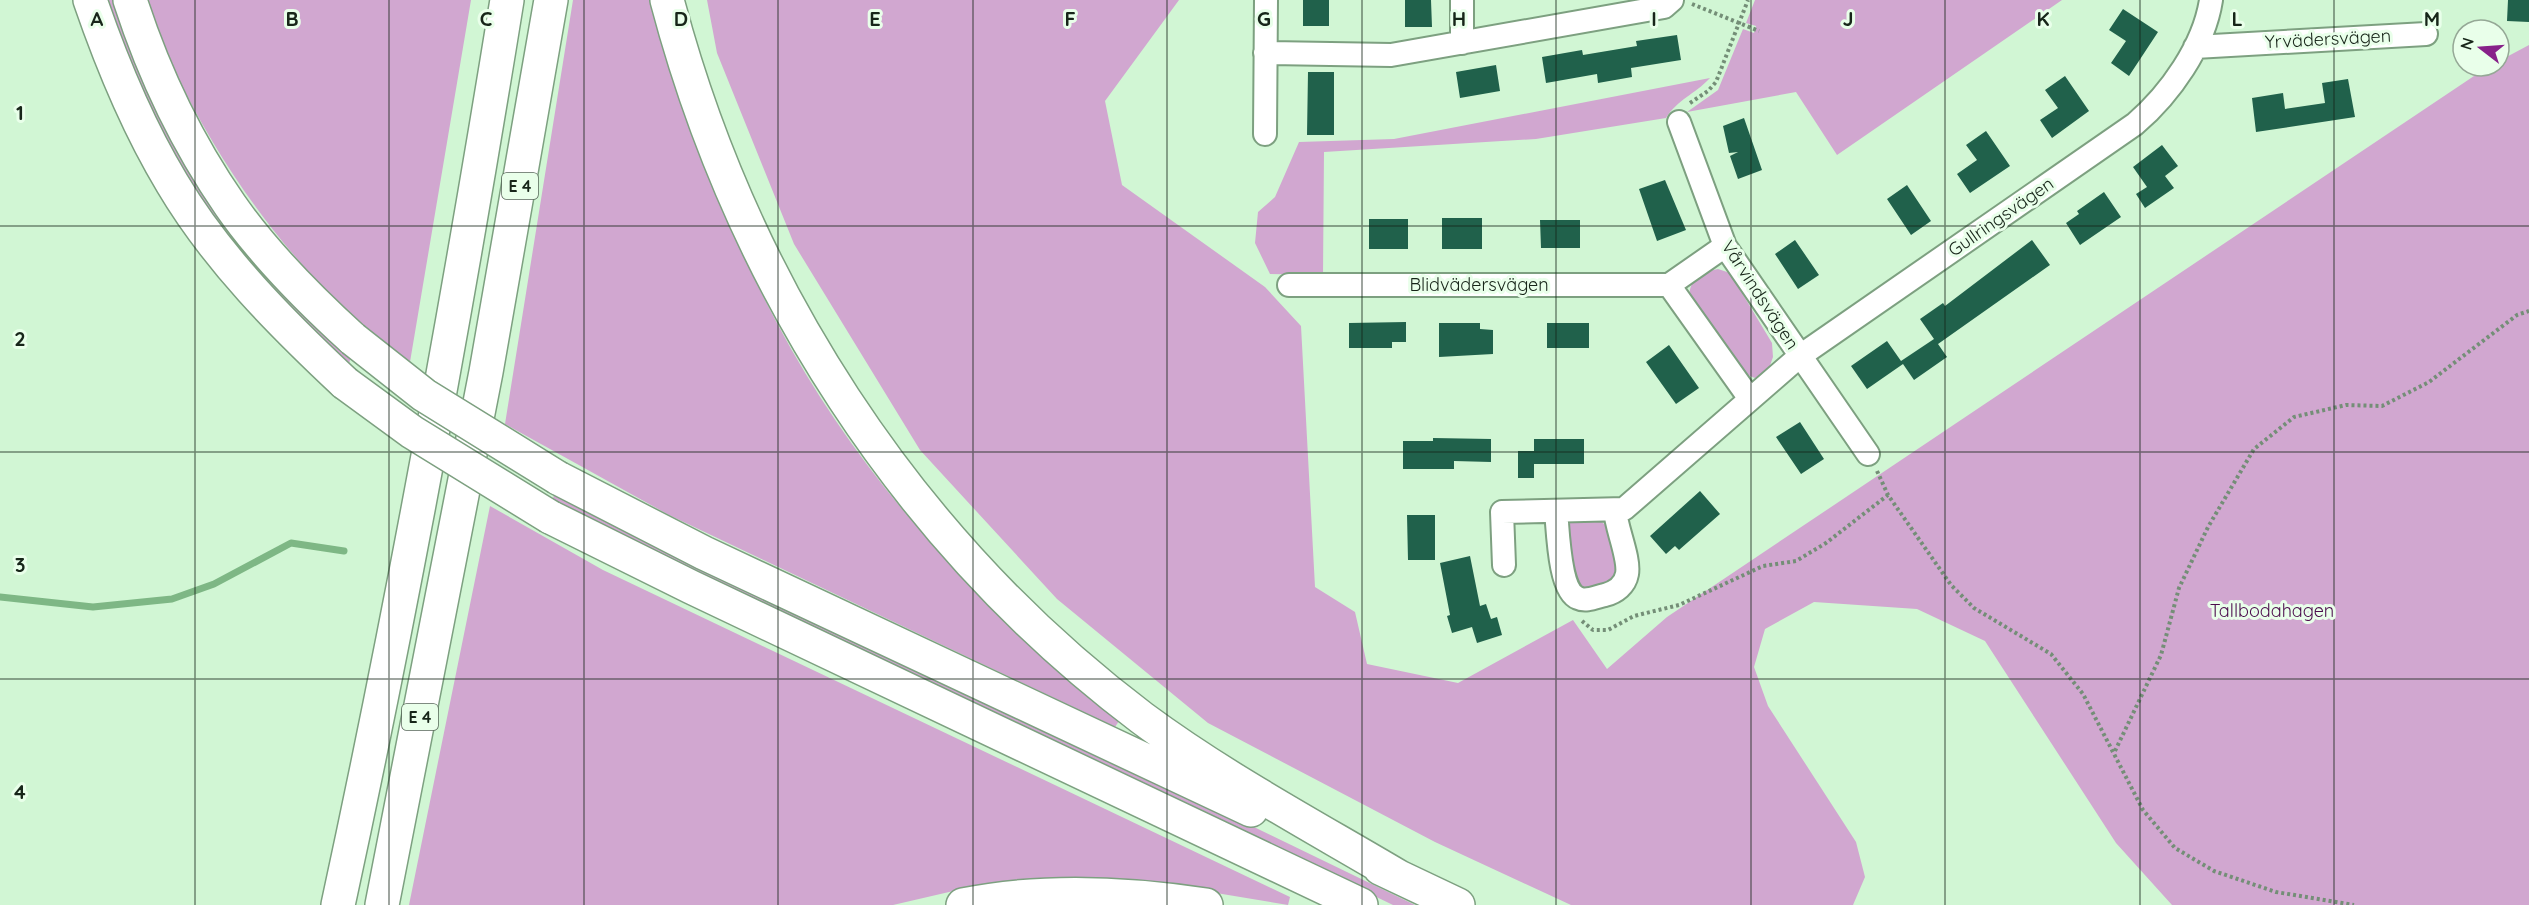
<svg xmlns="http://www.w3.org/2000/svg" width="2529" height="905" font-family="Quicksand,sans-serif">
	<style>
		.green { fill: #d1a7d0 }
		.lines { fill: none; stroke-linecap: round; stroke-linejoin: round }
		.stream { stroke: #7eb785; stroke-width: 7 }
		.building { fill: #20614b }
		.minor-casing { stroke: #7da080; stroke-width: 26 }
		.highway-casing { stroke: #7da080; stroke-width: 36 }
		.path { stroke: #748e77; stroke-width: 4; stroke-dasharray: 3 3; stroke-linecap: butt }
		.minor { stroke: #fff; stroke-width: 22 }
		.highway { stroke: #fff; stroke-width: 33 }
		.highway-bridge-casing { stroke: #7da080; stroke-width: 36; stroke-linecap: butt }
		.highway-bridge { stroke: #fff; stroke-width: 33 }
		.grid { fill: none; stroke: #172519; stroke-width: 1.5; stroke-opacity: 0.55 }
		.labels { text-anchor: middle; stroke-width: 6; stroke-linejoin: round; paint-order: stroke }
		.shield { fill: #e9ffea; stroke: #566658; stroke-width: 1.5 }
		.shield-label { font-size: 16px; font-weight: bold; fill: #172519 }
		.street-label { font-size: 18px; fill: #172519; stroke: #e9ffea }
		.park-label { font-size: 18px; fill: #4b0b4c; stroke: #e9ffea }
		.grid-label { font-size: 20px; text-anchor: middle; font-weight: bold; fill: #172519; stroke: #e9ffea; stroke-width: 6; stroke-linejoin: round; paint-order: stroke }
	</style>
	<rect width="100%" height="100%" fill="#d1f6d4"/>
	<!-- green -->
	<path class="green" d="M106 0H115L131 45 351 354 349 365C278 299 215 228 168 143 143 98 124 48 106 0Z
		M147 0H471L410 362C391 347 371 333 353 317 279 248 219 163 175 72 164 49 156 24 147 0Z
		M573 0H652C683 112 723 222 778 325 860 479 983 613 1121 718L1115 727 669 515 505 424Z
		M707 0H1179L1105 101 1122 185 1265 287 1301 326 1315 587 1355 612 1367 664 1458 683 1573 620 1607 669 1667 617 2477 74 2491 66H2499V61L2529 45V905H2172L2116 843 1985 641 1917 609 1814 602 1765 629 1754 667 1768 706 1856 842 1865 877 1853 905H1571L1435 842 1208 723 1057 599 920 450 794 244 717 53Z
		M1755 0H2062L1837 155 1796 92 1687 112 1718 90 1743 29 1754 33 1756 26 1746 23Z
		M1710 78C1694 95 1678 99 1666 118L1536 139 1324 152 1323 275 1270 274 1255 243 1258 212 1275 197 1299 142 1394 139Z
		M1718 269 1730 273 1772 343 1773 357 1768 371 1755 378 1740 372 1690 302C1687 282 1698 273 1718 269Z
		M555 489 1415 905H1393L1014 722 647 549 553 499Z
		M490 506 603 570 1290 897 1288 905 1186 888 962 889 893 905H409Z
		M1571 520H1599L1608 527 1620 559 1615 582 1594 592 1575 585 1568 524Z"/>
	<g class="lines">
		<!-- stream -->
		<path class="stream" d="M0 597 93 607 172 599 214 584 291 543 344 551"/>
	</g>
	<!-- building -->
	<path class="building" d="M1303 0H1329V26H1303Z
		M1405 0H1431L1432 27H1405Z
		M2508 0H2529V22L2507 21Z
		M2123 9 2158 32 2129 76 2111 63 2126 41 2109 30Z
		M1677 35 1681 60 1631 68 1632 77 1598 83 1597 74 1546 83 1542 57 1582 50 1583 55 1637 46 1636 41Z
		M1496 65 1500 91 1460 98 1456 72Z
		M1308 72H1334V135H1307Z
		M2065 76 2089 111 2052 138 2040 120 2058 108 2045 90Z
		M2348 79 2355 117 2256 132 2252 98 2283 93 2285 109 2325 103 2322 83Z
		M1744 118 1762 170 1738 179 1730 156 1738 152 1729 153 1723 126Z
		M1986 131 2010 166 1970 193 1957 174 1977 160 1966 145Z
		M2162 145 2178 166 2165 176 2174 188 2145 208 2136 194 2147 187 2133 167Z
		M1665 180 1686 230 1657 241 1639 189Z
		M1907 185 1931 221 1911 235 1887 199Z
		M2104 192 2121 217 2080 245 2066 223 2079 214 2077 211Z
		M1442 218H1482V249H1442Z
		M1369 219H1408V249H1369Z
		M1540 220H1580V248H1541Z
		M1795 240 1819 275 1798 289 1775 254Z
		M2032 240 2050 265 1938 344 1947 357 1914 380 1903 364 1867 389 1851 366 1887 341 1901 361 1934 339 1920 319 1943 303 1945 306Z
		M1406 322V342H1392V348H1349V323Z
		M1439 323H1480V329L1493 330V354L1439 357Z
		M1547 323H1589V348H1547Z
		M1669 345 1699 388 1676 404 1646 362Z
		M1800 422 1824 459 1801 474 1776 437Z
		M1433 438 1491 439V462L1454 461V469H1403V441H1433Z
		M1534 439H1584V464H1534V478H1518V451H1534Z
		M1700 491 1720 514 1679 550 1675 546 1666 554 1650 536Z
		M1407 515H1435V560H1408Z
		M1470 556 1480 606 1486 604 1491 619 1497 617 1502 635 1477 643 1472 627 1452 633 1447 616 1450 615 1440 563Z"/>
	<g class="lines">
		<defs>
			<path id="minor" d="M1462 43V0
				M2195 47 2426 34
				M1265 53 1391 55 1664 7 1672 0
				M1679 122 1725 246 1868 454
				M1265 134 1266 0
				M1289 285H1669
				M1669 285 1750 399
				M1669 285 1725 246
				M1556 511C1558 529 1559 591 1578 598 1586 602 1596 597 1605 595 1616 592 1625 585 1627 574 1630 558 1616 528 1615 510
				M1504 565 1502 512 1624 509 1800 356 2135 124C2170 94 2204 46 2211 0"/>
			<path id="highway" d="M90 0C112 64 137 125 172 183 217 259 281 323 345 383
				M130 0C153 71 187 143 230 205 264 254 309 299 353 339
				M667 0C742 284 906 540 1142 718 1223 778 1313 826 1399 877
				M558 478 704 553 1251 810
				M550 517 691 587 1361 905
				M1380 868 1458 905
				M338 905C403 605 458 303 507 0
				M382 905 486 372 551 0
				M963 905C1041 889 1127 893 1206 905"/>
		</defs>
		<!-- minor casing -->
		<use href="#minor" class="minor-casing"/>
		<!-- highway casing -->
		<use href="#highway" class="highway-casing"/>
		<!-- path -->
		<path class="path" d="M1692 4 1759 31
			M1690 103 1708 91 1716 82 1748 0
			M1877 471 1888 495 1951 585 1974 608 2051 654 2083 694 2143 810 2175 848 2214 871 2276 892 2354 905
			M1582 621 1593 630H1608L1634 616 1679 605 1763 566 1796 561 1826 543 1888 495
			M2115 751 2161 655 2179 588 2208 527 2254 449 2294 417 2346 405 2382 406 2429 382 2517 315 2529 311"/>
		<!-- minor -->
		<use href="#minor" class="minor"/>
		<!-- highway -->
		<use href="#highway" class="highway"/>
		<defs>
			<path id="highway-bridge" d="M353 339 424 395 558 478
				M345 383 412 432 550 517"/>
		</defs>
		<!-- highway-bridge casing -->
		<use href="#highway-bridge" class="highway-bridge-casing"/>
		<!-- highway-bridge -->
		<use href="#highway-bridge" class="highway-bridge"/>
	</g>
	<!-- grid -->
	<path class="grid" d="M195 0V905M389 0V905M584 0V905M778 0V905M973 0V905M1167 0V905M1362 0V905M1556 0V905M1751 0V905M1945 0V905M2140 0V905M2334 0V905M0 226H2529M0 452H2529M0 679H2529"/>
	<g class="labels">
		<!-- shield labels -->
		<g class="shield">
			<rect x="502" y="173" width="36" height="26" rx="4.5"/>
			<rect x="402" y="704" width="36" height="26" rx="4.5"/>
		</g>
		<g class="shield-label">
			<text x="520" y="192">E 4</text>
			<text x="420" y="723">E 4</text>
		</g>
		<!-- street labels -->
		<g class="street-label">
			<text transform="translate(2328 39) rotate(-3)" y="6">Yrvädersvägen</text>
			<text transform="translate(2001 217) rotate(-35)" y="6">Gullringsvägen</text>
			<text x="1479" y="291">Blidvädersvägen</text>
			<text transform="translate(1760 295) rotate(57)" y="6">Vårvindsvägen</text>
		</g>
		<!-- park labels -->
		<g class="park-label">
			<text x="2272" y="617">Tallbodahagen</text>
		</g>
	</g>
	<g class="grid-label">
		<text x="97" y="26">A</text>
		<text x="292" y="26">B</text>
		<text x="486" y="26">C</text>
		<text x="681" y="26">D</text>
		<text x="875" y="26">E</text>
		<text x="1070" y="26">F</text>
		<text x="1264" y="26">G</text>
		<text x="1459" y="26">H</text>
		<text x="1654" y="26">I</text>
		<text x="1848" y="26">J</text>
		<text x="2043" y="26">K</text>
		<text x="2237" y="26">L</text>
		<text x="2432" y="26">M</text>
		<text x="20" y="120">1</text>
		<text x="20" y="346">2</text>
		<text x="20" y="572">3</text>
		<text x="20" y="799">4</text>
	</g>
	<!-- north arrow -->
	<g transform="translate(2481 48) rotate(287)"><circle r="28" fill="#e9ffea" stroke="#95a896" stroke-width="1.5"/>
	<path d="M0-4.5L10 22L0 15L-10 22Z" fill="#872189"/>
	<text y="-9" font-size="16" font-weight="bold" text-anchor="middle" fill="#172519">N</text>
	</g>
</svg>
